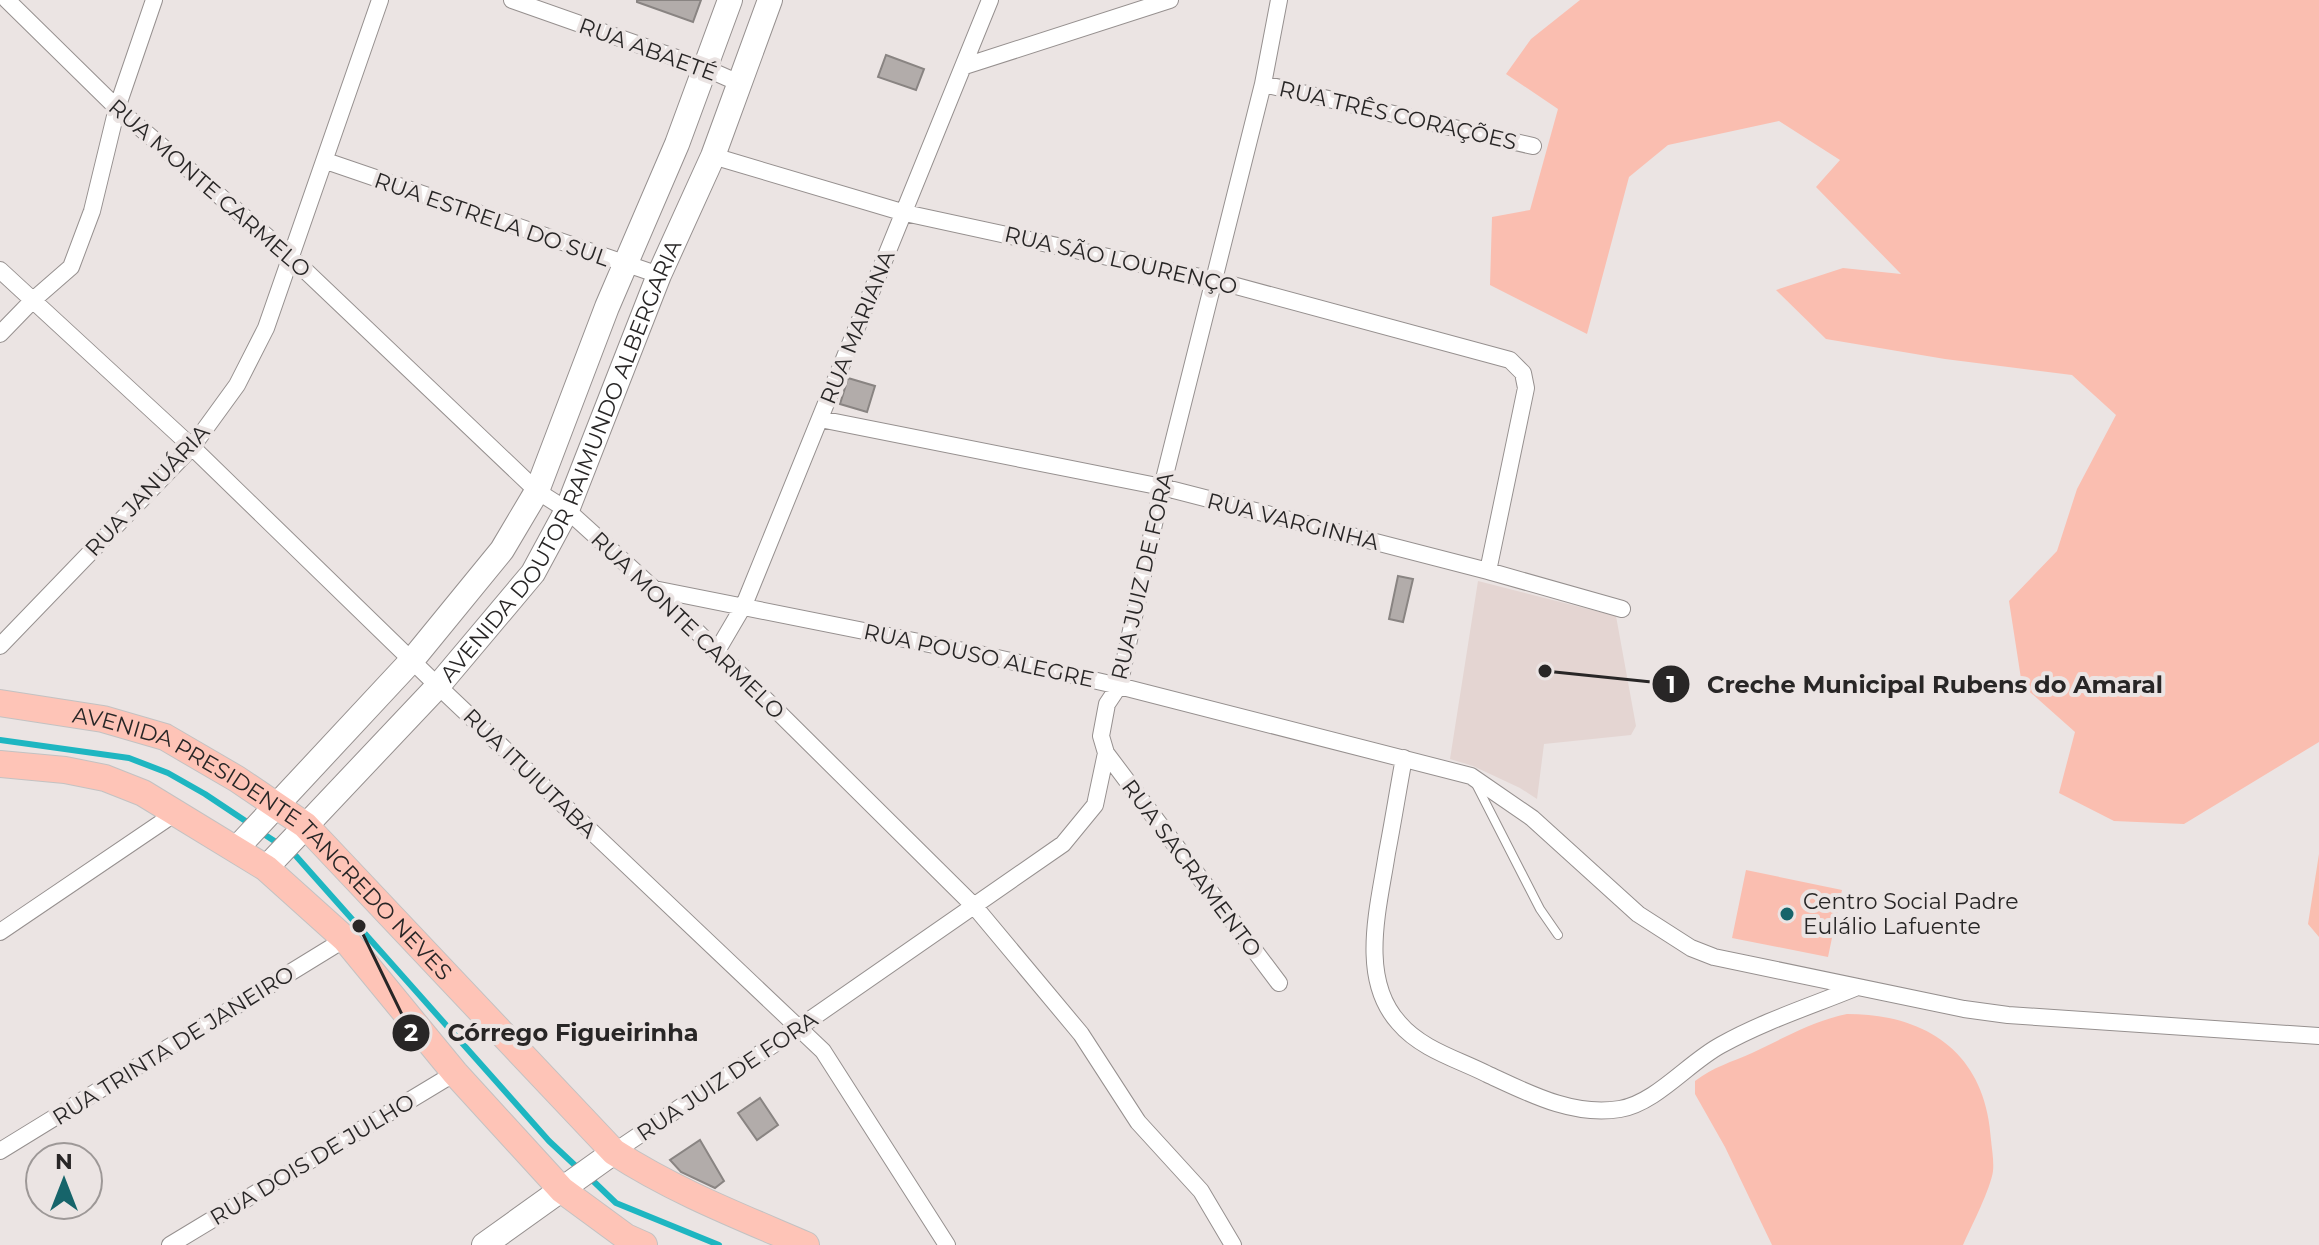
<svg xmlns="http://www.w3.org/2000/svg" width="2319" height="1245" font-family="Montserrat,sans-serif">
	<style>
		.built { fill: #e4d5d2 }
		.green { fill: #fabeb0 }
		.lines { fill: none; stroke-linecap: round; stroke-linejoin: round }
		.stream { stroke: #1eb6c1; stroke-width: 6 }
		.building { fill: #b2acaa; stroke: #898482; stroke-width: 2 }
		.lane-casing { stroke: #96908f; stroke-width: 10 }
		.street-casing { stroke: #96908f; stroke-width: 18 }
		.secondary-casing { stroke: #96908f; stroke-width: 26 }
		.primary-casing { stroke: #c3c2c2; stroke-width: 28 }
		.lane { stroke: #fff; stroke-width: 8 }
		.street { stroke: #fff; stroke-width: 16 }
		.secondary { stroke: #fff; stroke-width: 24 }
		.primary { stroke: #fec4b7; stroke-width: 26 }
		.poi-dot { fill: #16646a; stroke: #ebe4e3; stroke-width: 3 }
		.labels { text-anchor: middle; stroke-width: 8; stroke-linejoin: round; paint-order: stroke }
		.street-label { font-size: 22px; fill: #282626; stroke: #ebe4e3 }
		.poi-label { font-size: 22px; fill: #282626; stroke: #ebe4e3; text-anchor: start }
		.leader { fill: none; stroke: #282626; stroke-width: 3 }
		.callout-dot { fill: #282626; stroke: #ebe4e3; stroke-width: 3 }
		.mark-label { font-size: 24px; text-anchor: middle; font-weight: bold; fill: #fff }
		.callout-label { font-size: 24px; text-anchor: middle; font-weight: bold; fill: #282626; stroke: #ebe4e3; stroke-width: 8; stroke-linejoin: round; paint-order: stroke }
	</style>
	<rect width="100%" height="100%" fill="#ebe4e3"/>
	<!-- built -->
	<path class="built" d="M1478 581 1616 616 1636 726 1631 735 1544 744 1537 799 1520 788 1473 766 1450 759Z"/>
	<!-- green -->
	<path class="green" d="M1580 0H2319V742L2184 824 2114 821 2059 793 2075 732 2022 685 2009 601 2057 551 2077 489 2116 415 2072 375 1945 359 1826 339 1776 290 1843 268 1901 274 1816 187 1840 160 1779 121 1668 145 1629 177 1587 334 1490 285 1492 217 1530 210 1558 109 1506 74 1531 39Z
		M2319 854V937L2308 924Z
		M1746 870 1842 890 1828 957 1732 938Z
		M1847 1014C1928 1014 1986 1054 1991 1140 1992 1150 1994 1161 1993 1171 1991 1188 1971 1227 1963 1245H1772L1725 1147 1695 1094V1081C1713 1067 1732 1062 1752 1053 1784 1038 1813 1021 1847 1014Z"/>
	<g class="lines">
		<!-- stream -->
		<path class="stream" d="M0 740 129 758 168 773 205 794 250 824
			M259 831 279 844
			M289 851 296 856 549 1141 580 1170
			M589 1177 616 1203 719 1245"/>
	</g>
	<!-- building -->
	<path class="building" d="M637 0H701L693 22 637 2Z
		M886 55 924 69 916 90 878 77Z
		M848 378 875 386 867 412 840 404Z
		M1398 576 1413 579 1403 622 1389 619Z
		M760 1098 778 1125 757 1140 738 1113Z
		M700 1140 724 1181 715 1188 681 1172 670 1160Z"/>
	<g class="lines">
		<defs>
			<path id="lane" d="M1476 784 1540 909 1558 935"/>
			<path id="street" d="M7 0 117 108 291 257 537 491 567 510 654 589 975 907 1081 1034 1138 1122 1201 1191 1233 1245
				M512 0 705 68 739 83
				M965 66 1170 0
				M1263 84 1533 146
				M713 156 905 213 1214 280 1510 360 1523 373 1526 388 1488 571
				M326 161 659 275
				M0 270 192 447 438 686 823 1051 947 1245
				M0 334 32 301 71 267 92 211 117 108 154 0
				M820 419 1162 487 1488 571 1622 609
				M654 589 984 655 1119 686 1471 776 1532 818 1638 914 1691 948 1714 957 1964 1009 2008 1015 2319 1036
				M0 646 192 447 237 385 266 328 380 0
				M717 651 744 605 990 0
				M1106 753 1279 983
				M1404 758C1398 790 1393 822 1387 853 1379 906 1358 978 1399 1023 1421 1049 1457 1059 1487 1074 1528 1093 1573 1117 1620 1109 1656 1103 1689 1062 1721 1045 1764 1021 1811 1006 1855 988
				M0 932 177 812
				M0 1151 345 939
				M614 1152 798 1028 1063 844 1095 805 1106 753 1101 736 1107 704 1119 686 1162 487 1263 84 1279 0
				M170 1245 455 1073"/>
			<g id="secondary">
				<path d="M236 849 413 659 502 550 537 491 607 307 677 144 730 0"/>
				<path id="s1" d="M266 868 438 686 533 573 567 510 659 275 713 156 770 0"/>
				<path d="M484 1245 614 1152"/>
			</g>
			<g id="primary">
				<path id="s2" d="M0 703 103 719 165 737 237 779 305 825 614 1152C674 1191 741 1217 806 1245"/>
				<path d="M0 764 65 770 105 778 143 793 266 868 345 939 455 1073 562 1190 626 1237 644 1245"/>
			</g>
		</defs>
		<!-- lane casing -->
		<use href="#lane" class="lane-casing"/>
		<!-- street casing -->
		<use href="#street" class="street-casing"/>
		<!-- secondary casing -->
		<use href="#secondary" class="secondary-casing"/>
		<!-- primary casing -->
		<use href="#primary" class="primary-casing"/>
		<!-- lane -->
		<use href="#lane" class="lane"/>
		<!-- street -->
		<use href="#street" class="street"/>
		<!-- secondary -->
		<use href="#secondary" class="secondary"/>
		<!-- primary -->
		<use href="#primary" class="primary"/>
	</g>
	<!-- markers -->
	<circle class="poi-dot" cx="1787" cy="914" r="8"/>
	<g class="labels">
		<!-- street labels -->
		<g class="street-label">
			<text transform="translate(648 49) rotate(20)" y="8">RUA ABAETÉ</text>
			<text transform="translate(1398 115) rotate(13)" y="8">RUA TRÊS CORAÇÕES</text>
			<text transform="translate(210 188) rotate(41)" y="8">RUA MONTE CARMELO</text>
			<text transform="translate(492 219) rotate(19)" y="8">RUA ESTRELA DO SUL</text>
			<text transform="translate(1121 260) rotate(13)" y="8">RUA SÃO LOURENÇO</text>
			<text transform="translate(857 327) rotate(-68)" y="8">RUA MARIANA</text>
			<text dy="8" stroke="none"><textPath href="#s1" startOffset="510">AVENIDA DOUTOR RAIMUNDO ALBERGARIA</textPath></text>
			<text transform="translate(147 490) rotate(-47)" y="8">RUA JANUÁRIA</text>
			<text transform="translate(1293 521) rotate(14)" y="8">RUA VARGINHA</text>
			<text transform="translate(1142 576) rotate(-77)" y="8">RUA JUIZ DE FORA</text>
			<text transform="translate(688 625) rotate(44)" y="8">RUA MONTE CARMELO</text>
			<text transform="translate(979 655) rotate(12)" y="8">RUA POUSO ALEGRE</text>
			<text transform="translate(530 773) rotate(44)" y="8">RUA ITUIUTABA</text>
			<text dy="8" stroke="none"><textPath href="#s2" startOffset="308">AVENIDA PRESIDENTE TANCREDO NEVES</textPath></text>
			<text transform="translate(1192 868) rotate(53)" y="8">RUA SACRAMENTO</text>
			<text transform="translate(173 1045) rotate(-32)" y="8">RUA TRINTA DE JANEIRO</text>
			<text transform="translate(727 1076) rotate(-34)" y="8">RUA JUIZ DE FORA</text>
			<text transform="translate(312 1159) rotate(-31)" y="8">RUA DOIS DE JULHO</text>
		</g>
		<!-- poi labels -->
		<g class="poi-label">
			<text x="1803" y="909">Centro Social Padre<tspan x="1803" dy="25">Eulálio Lafuente</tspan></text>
		</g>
	</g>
	<!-- callouts -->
	<path class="leader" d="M1545 671L1671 684M359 926L411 1033"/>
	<g class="callout-dot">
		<circle cx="1545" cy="671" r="8"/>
		<circle cx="359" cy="926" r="8"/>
		<circle cx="1671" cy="684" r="20"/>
		<circle cx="411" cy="1033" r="20"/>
	</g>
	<g class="mark-label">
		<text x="1671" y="693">1</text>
		<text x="411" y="1041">2</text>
	</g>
	<g class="callout-label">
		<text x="1935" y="693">Creche Municipal Rubens do Amaral</text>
		<text x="573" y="1041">Córrego Figueirinha</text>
	</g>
	<!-- north arrow -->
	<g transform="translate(64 1181)"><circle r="38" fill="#ebe4e3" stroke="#9d9897" stroke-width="2"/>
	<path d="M0-6L14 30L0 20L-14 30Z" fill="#16646a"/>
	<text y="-12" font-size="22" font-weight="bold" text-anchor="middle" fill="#282626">N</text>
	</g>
</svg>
